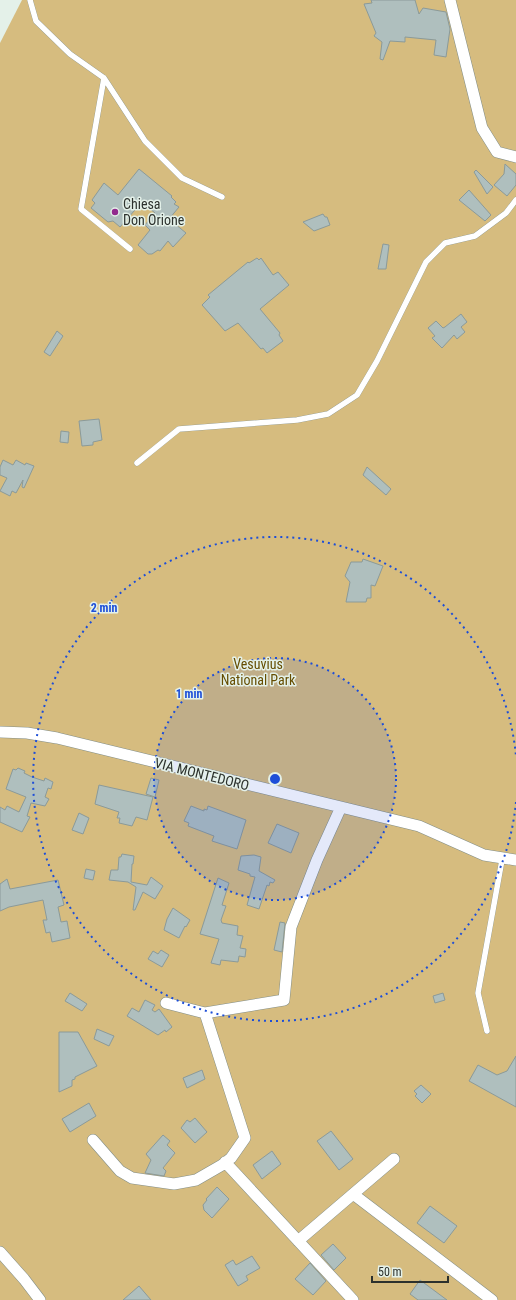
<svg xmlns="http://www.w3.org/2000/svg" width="516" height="1300" font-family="'Roboto Condensed',sans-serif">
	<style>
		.green { fill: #d6bc7f }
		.building { fill: #afbfbe; stroke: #8b9a99 }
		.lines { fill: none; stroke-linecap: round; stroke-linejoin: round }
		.lane-casing { stroke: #838e87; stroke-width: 6 }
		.street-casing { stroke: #838e87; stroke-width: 12 }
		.lane { stroke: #fff; stroke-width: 5.5 }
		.street { stroke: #fff; stroke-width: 11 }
		.ring { fill: none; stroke: #1d4ed8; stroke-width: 2; stroke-dasharray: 2 4 }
		.poi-dot { fill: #922a8e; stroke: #e4f1e9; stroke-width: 1.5 }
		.labels { text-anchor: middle; stroke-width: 3; stroke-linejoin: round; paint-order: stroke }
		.poi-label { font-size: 14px; fill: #2c312d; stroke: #e4f1e9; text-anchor: start }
		.park-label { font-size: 14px; fill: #654d01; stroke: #e4f1e9 }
		.street-label { font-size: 14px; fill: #2c312d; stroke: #e4f1e9 }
		.centre { fill: #1d4ed8; stroke: #e4f1e9; stroke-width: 2 }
		.ring-label { font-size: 12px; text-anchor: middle; font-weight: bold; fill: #1d4ed8; stroke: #e4f1e9; stroke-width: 3; stroke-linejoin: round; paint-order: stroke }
	</style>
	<rect width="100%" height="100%" fill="#e4f1e9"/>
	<!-- green -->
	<path class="green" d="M22 0H516V1300H0V43Z"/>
	<!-- building -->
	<path class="building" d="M371 0H415L419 14 423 8 446 12 450 29 446 57 434 55 436 40 405 37V42L390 41 383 60 380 59 382 42 374 36 376 33 364 4 372 3Z
		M505 164 516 174V185L507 196 494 185 504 174Z
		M139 169 172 196 171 197 176 202 174 204 179 207 169 219 186 233 173 247 168 241 160 251 158 250 152 254H148L138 245 150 230 145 225 155 213 142 202 120 227 113 221 108 222 91 208 95 203 92 200 104 183 118 195Z
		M476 170 493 187 487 194 474 172Z
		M469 190 491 215 485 221 459 200Z
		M323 214 325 217H327L330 225 314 231 303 222Z
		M383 244 389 245 386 269H378Z
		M257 258 259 260 261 258 273 275 278 272 289 285 260 309 280 333 279 335 283 341 267 353 263 348 261 349 238 323 225 331 202 305 210 297 208 295 248 262 249 263Z
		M461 314 467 322 461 327 465 332 457 339 454 335 442 348 432 338 435 336 428 328 436 321 443 328 445 327Z
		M57 331 63 336 50 356 44 352Z
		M99 419 102 440 93 442V445L82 446 79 421Z
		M61 431 69 432 68 443 60 442Z
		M3 460 13 465 16 460 25 465 26 463 34 466 24 488 22 487 23 480 16 493 12 491 10 496 0 491 7 478 0 475V467Z
		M367 467 391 489 386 495 363 475Z
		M363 559 383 566 375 586 371 585V598H367L366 602H346L350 582 345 576 351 562H362Z
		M18 768 25 771 24 773 32 777 44 781 45 778 53 782 51 789 48 788 45 797 49 799 45 806 31 803 27 816 30 817 22 832 0 822V807L5 810 7 806 19 812 26 797 6 789 13 769 16 770Z
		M151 778 159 780 155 797 146 794Z
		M99 785 153 797 147 820 136 817 132 826 119 823 120 818H117L119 812 95 804Z
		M191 806 204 811V809L207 810 208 806 246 820 237 849 212 841 214 836 188 826 189 823 184 821Z
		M79 813 89 818 83 834 72 830Z
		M277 824 299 833 291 853 268 843Z
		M122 854 134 856 133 864H132L131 882 147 885 151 877 163 886 155 899 143 892 135 910H133L136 887 128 882 109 880 111 870H118L119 857H121Z
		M254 855 261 857 259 871 275 880 273 883 270 882 269 886 267 885 259 909 247 905 255 877 250 876V874L238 870 241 856Z
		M86 869 95 871 93 880 84 878Z
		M218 878 229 883 222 905 226 906 221 920 222 923 238 926 237 935 243 936 240 948 246 949 245 957 239 956 238 962 221 960 220 965 211 963 219 939 200 934Z
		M7 879 10 889 58 880 64 905 58 907 61 922 67 921 70 938 52 942 50 932 46 933 43 920H47L43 900 9 907 0 911V884Z
		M173 908 190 920 186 927 185 926 179 938 164 930 167 919Z
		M280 922 285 923 282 952 274 950Z
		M161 950 169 955 162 967 148 959 153 951 158 954Z
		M70 993 87 1004 82 1011 65 1001Z
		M443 993 445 1000 435 1003 433 996Z
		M145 1000 155 1005 152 1010 155 1012 159 1009 172 1027 166 1032 165 1030 158 1035 127 1016 132 1008 139 1012Z
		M97 1029 114 1036 109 1046 94 1039Z
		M59 1032H78L97 1066 75 1077V1079L72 1080V1086L59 1092Z
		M516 1056V1107L469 1081 478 1065 497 1075 507 1071Z
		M202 1070 205 1079 187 1088 183 1078Z
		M421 1085 431 1094 422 1103 415 1096 417 1094 414 1091Z
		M89 1103 96 1116 70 1132 62 1119Z
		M195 1118 207 1132 195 1143 181 1128 187 1120 190 1122Z
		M331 1131 353 1159 339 1170 317 1141Z
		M163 1135 170 1141 167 1145 175 1153 163 1168 166 1171 164 1176 145 1173 151 1160 146 1154Z
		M272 1151 281 1164 262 1179 253 1165Z
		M217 1187 229 1199 212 1218 204 1210 203 1205 207 1200 206 1199Z
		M430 1206 457 1226 444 1243 417 1223Z
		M333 1244 346 1258 334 1270 321 1255Z
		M252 1256 260 1268 246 1276 248 1280 238 1286 225 1265 233 1260 236 1265Z
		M310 1263 326 1281 313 1295 295 1279Z
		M420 1280 447 1300H418L410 1294Z
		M139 1286 151 1300H123Z"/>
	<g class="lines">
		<defs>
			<path id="lane" d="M30 0 36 21 70 54 104 78 81 209 130 249
				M104 78 145 141 182 178 222 197
				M137 463 179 429 297 420 328 414 357 395 377 361 426 262 445 243 475 236 506 213 516 200
				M487 1031 478 993 502 860"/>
			<path id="street" d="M450 0 482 128 497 152 516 157
				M0 732 27 733 57 738 419 826 484 855 516 860
				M166 1003 205 1013 284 1000 291 927 317 860 341 807
				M93 1140 120 1171 132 1178 174 1184 196 1180 222 1165 231 1158 245 1138 205 1013
				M225 1162 353 1300
				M353 1194 492 1300
				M298 1241 394 1159
				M0 1252 24 1279 40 1300"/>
		</defs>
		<!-- lane casing -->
		<use href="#lane" class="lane-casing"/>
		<!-- street casing -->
		<use href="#street" class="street-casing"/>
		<!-- lane -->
		<use href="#lane" class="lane"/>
		<!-- street -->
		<use href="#street" class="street"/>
	</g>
	<!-- distance rings -->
	<circle cx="275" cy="779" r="121" fill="#1d4ed8" fill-opacity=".12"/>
	<g class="ring">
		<circle cx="275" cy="779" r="121"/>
		<path d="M516 802A242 242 0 1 1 516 756"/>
	</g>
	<!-- markers -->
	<circle class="poi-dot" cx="115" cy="212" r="4"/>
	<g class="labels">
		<!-- poi labels -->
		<g class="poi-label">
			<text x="123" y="209">Chiesa<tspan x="123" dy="16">Don Orione</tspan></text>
		</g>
		<!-- park labels -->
		<g class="park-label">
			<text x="258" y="669">Vesuvius<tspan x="258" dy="16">National Park</tspan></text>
		</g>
		<!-- street labels -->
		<g class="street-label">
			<text transform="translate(202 774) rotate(14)" y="5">VIA MONTEDORO</text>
		</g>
	</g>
	<circle cx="275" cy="779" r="6" class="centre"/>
	<g class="ring-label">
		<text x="104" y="612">2 min</text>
		<text x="189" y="698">1 min</text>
	</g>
	<!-- scale -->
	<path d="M372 1276v6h76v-6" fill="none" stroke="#2c312d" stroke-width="2"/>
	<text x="378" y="1276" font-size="12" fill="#2c312d" stroke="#e4f1e9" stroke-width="3" paint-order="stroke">50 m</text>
</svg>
